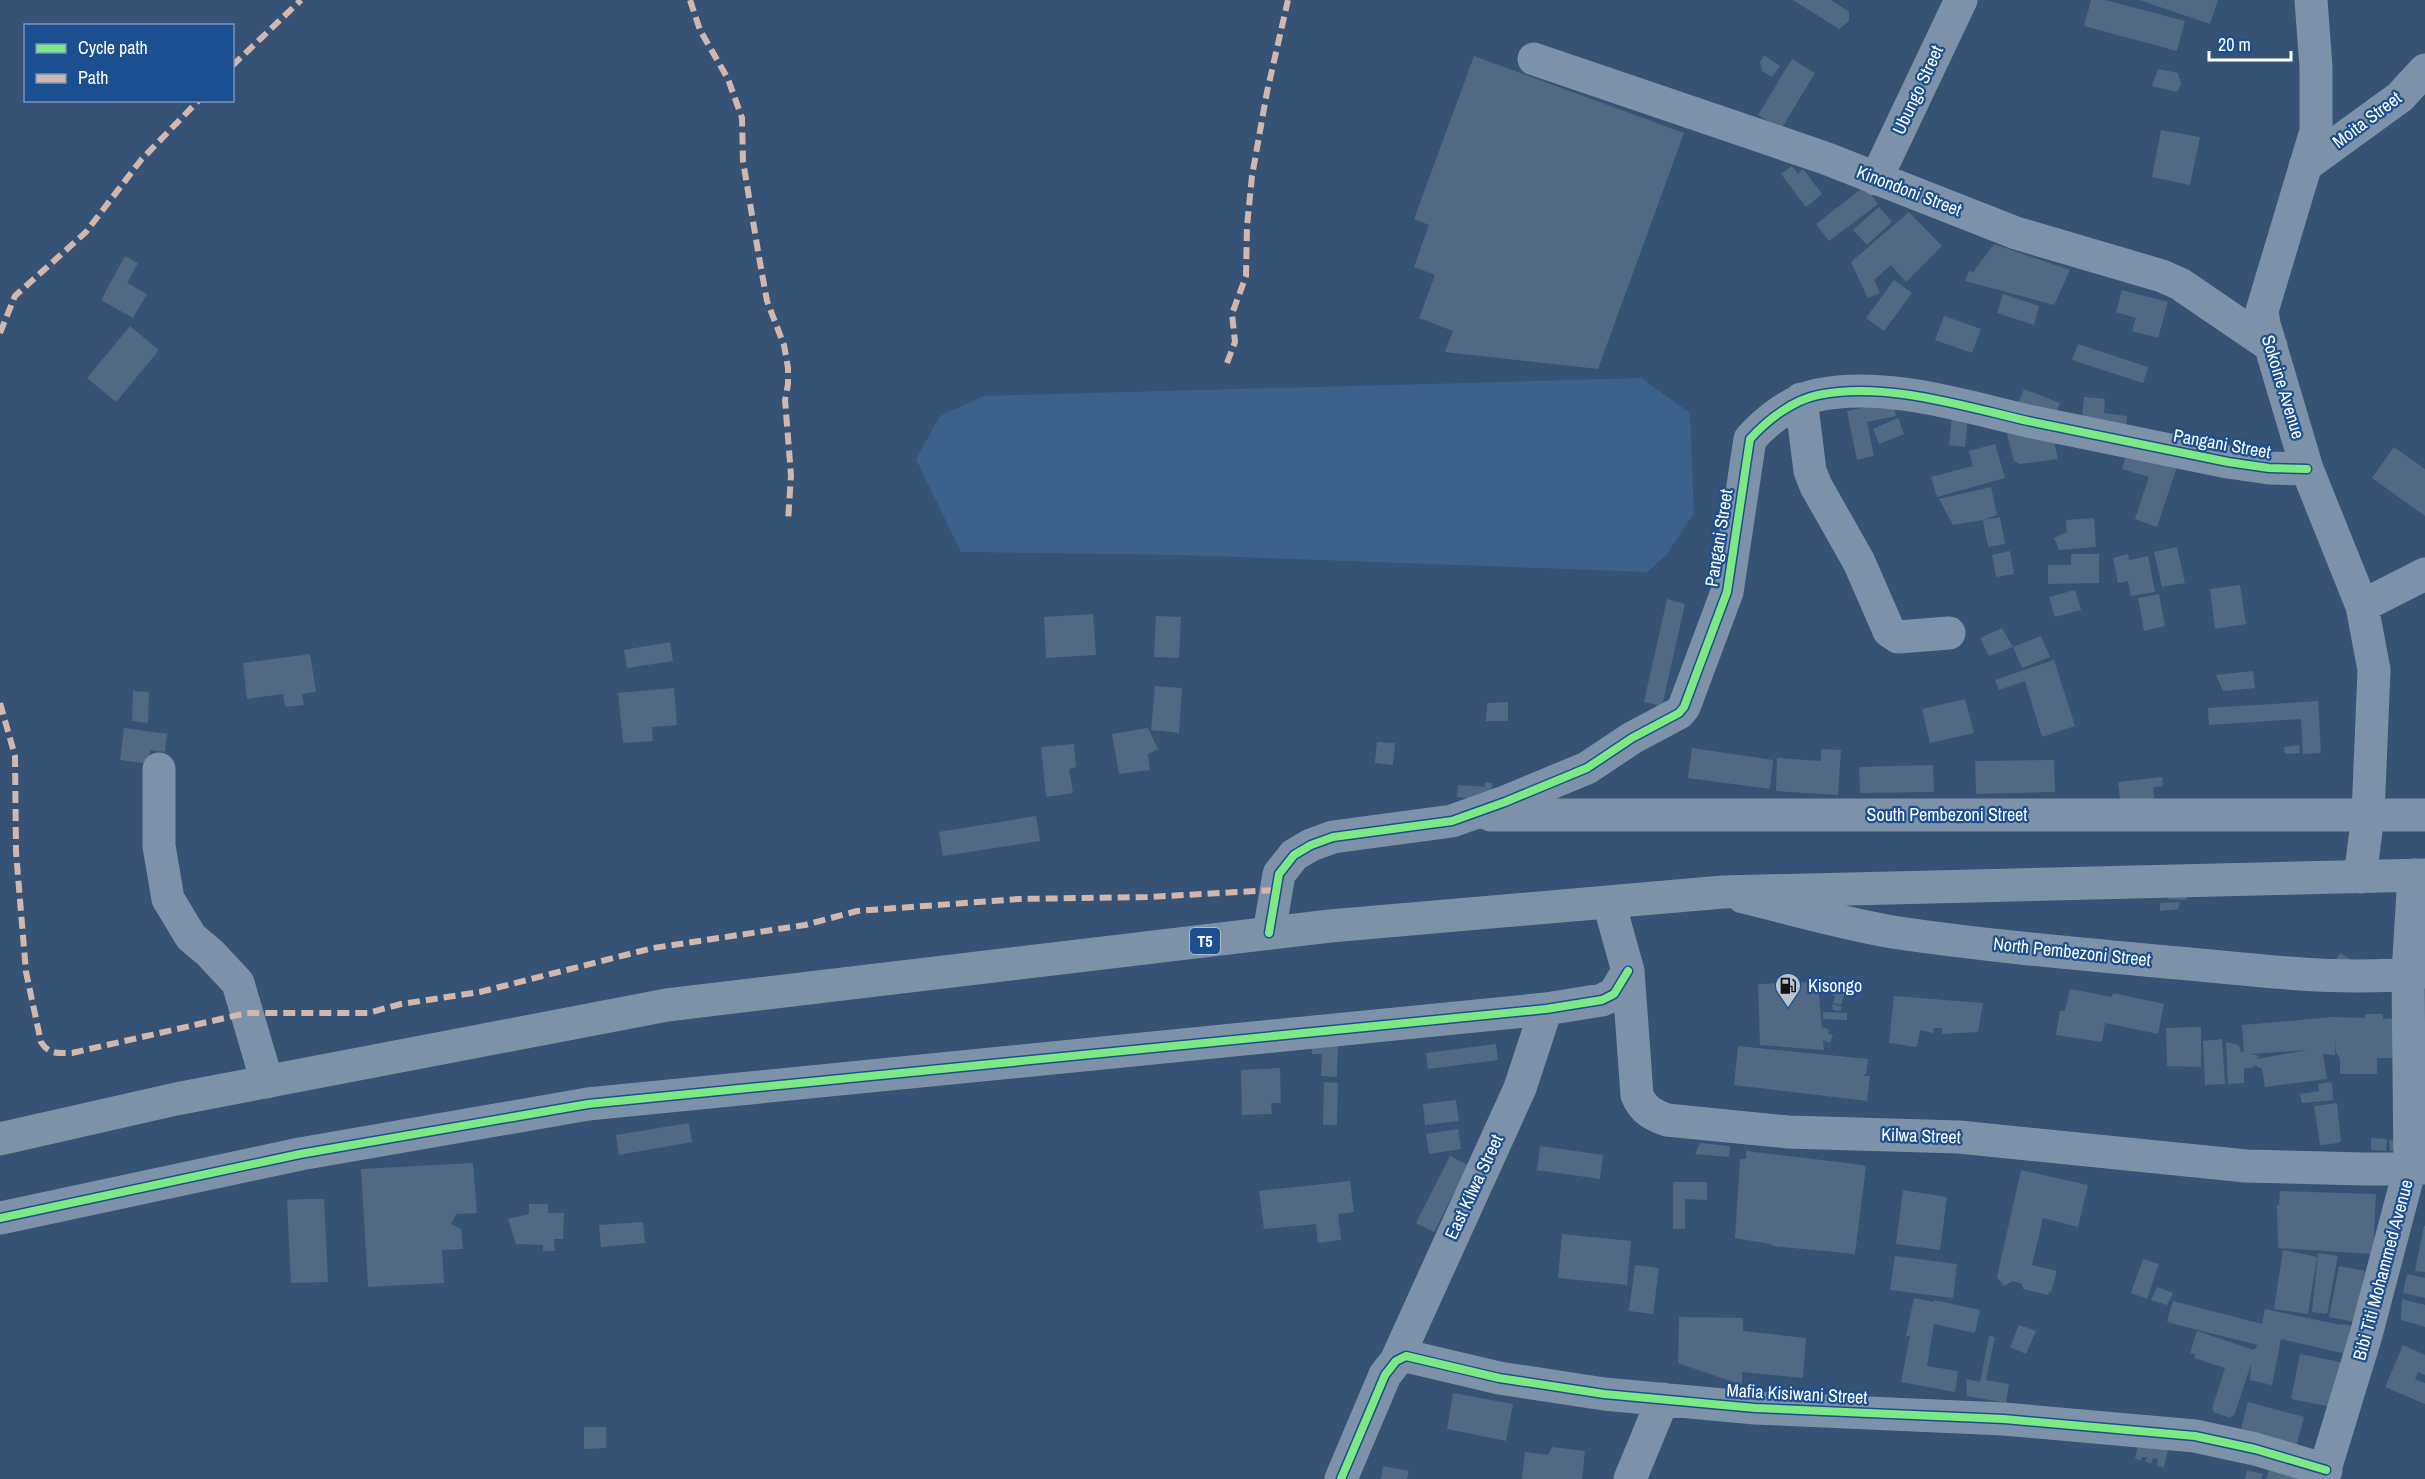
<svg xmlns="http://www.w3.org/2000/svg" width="2425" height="1479" font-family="'Archivo Narrow',sans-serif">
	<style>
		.water { fill: #3b618d }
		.building { fill: #526984; fill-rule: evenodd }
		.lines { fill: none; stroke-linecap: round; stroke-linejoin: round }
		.minor { stroke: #7d92a8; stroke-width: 33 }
		.highway { stroke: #7e92a7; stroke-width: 33 }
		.quiet { stroke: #d1b7ad; stroke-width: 6; stroke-dasharray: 12 6; stroke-linecap: butt }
		.cycleway-casing { stroke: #1b4f8f; stroke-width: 11 }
		.cycleway { stroke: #7ce984; stroke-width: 8 }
		.labels { text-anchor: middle; stroke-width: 4.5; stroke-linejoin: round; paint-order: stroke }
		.shield { fill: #1b4f8f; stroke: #bbcadd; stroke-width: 1.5 }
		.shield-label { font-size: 16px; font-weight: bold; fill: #fff }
		.street-label { font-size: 18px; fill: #fff; stroke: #1b4f8f }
		.poi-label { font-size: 18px; fill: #fff; stroke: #1b4f8f; text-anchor: start }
	</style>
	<rect width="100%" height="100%" fill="#365274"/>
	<!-- water -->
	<path class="water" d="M1641 378 1690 413 1694 513 1667 554 1648 572 1180 555 961 552 916 459 940 416 984 396Z"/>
	<!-- building -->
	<path class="building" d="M1793 0H1831L1849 12V21L1839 29Z
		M2091 0H2105L2185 21 2177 51 2084 26Z
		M2139 0H2218L2210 24Z
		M1764 55 1780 66 1772 77 1762 71 1760 62Z
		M1474 56 1684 133 1598 369 1445 352 1453 331 1419 318 1435 275 1414 267 1429 225 1414 219Z
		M1792 59 1815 73 1781 129 1758 115Z
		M2158 69 2178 73 2181 84 2177 92 2152 86Z
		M2161 130 2200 137 2190 185 2152 177Z
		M1792 166 1798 174 1803 169 1822 194 1806 207 1781 174Z
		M1865 186 1878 204 1829 241 1816 224Z
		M1879 207 1892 222 1867 245 1853 230Z
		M1909 212 1942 246 1906 282 1891 265 1874 280 1880 293 1868 298 1851 262Z
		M1994 244 2070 270 2054 305 1965 281 1969 271 1973 272Z
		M125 256 138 263 127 283 147 294 133 318 101 300Z
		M1894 280 1912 293 1884 331 1866 318Z
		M2122 290 2168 302 2158 338 2132 331 2136 318 2116 312Z
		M2003 294 2039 306 2034 325 1997 313Z
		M1944 316 1981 329 1972 353 1935 340Z
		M130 326 159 350 116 402 87 378Z
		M2078 344 2148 367 2143 383 2072 360Z
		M2024 389 2060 403 2053 421 2017 406Z
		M2084 397 2105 399 2104 413 2127 416 2126 431 2081 426Z
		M1893 401 1896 416 1867 422 1874 456 1857 460 1847 411Z
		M1952 414 1968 415 1965 447 1949 445Z
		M1898 418 1904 434 1879 444 1873 429Z
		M2004 423 2022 427 2023 437 2053 436 2058 459 2020 464 2014 461Z
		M1995 444 2005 478 1937 497 1931 477 1973 466 1969 451Z
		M2394 447 2425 469V516L2372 478Z
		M2129 448 2178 464 2157 527 2135 519 2149 477 2122 469Z
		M1991 487 1997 515 1983 520 2000 517 2005 544 1988 547 1983 520 1953 525 1939 499Z
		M2094 518 2096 547 2059 550 2054 538 2067 532 2066 520Z
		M2177 547 2185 583 2162 587 2154 552Z
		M2010 551 2014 574 1996 577 1992 555Z
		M2071 554H2099V583L2048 584V565H2071Z
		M2128 554 2129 560 2148 556 2155 592 2131 596 2128 581 2118 583 2113 558Z
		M2240 585 2246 624 2215 629 2210 589Z
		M2075 590 2081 610 2055 617 2049 597Z
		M2159 594 2165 626 2144 631 2138 598Z
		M1667 599 1685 604 1662 706 1644 702Z
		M1093 614 1096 655 1046 658 1044 617Z
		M1156 616 1181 617 1179 658 1154 657Z
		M2002 628 2013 647 1989 656 1980 638Z
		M2041 636 2050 657 2022 668 2013 647Z
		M670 642 673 661 627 668 624 650Z
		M310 654 316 692 302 694 304 705 285 707 283 694 247 699 243 663Z
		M2054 660 2075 726 2042 737 2025 681 1999 690 1995 680Z
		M2253 671 2255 688 2223 691 2216 675Z
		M1155 686 1182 688 1179 733 1151 730Z
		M674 688 677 725 652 727 653 741 623 743 618 693Z
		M133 691 149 692 148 723 132 721Z
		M1965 699 1974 733 1930 743 1922 709Z
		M2318 701 2321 753 2303 754 2301 719 2209 725 2208 708Z
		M1508 702V721H1486L1487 703Z
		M124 728 167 734 165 752 150 750 149 764 120 760Z
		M1148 728 1158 749 1148 754 1150 770 1119 774 1112 734Z
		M1377 742 1395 743 1393 765 1375 763Z
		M1074 744 1076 767 1069 769 1073 793 1046 797 1041 747Z
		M2299 745 2300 753 2285 754 2284 747Z
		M1692 748 1773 760 1770 789 1688 778Z
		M1821 749 1841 750 1838 795 1776 791 1777 758 1821 761Z
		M2054 760 2055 792 1976 794 1975 761Z
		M1933 765 1934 792 1860 793 1859 767Z
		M2162 777 2163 786 2153 787 2155 804 2121 808 2118 782Z
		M1485 782 1492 783 1491 800 1457 797 1458 785 1485 787Z
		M1036 816 1040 841 943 856 939 832Z
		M2171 890 2190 892 2186 900 2168 899Z
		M2180 902 2178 909 2160 911V903Z
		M2340 953 2355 962 2336 960Z
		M1818 982 1822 1030 1823 1027 1829 1030 1828 1034 1833 1035 1830 1043 1823 1040 1824 1050 1760 1045 1758 984Z
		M2070 989 2112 997 2113 993 2164 1004 2158 1034 2105 1023 2102 1042 2056 1035 2060 1011H2065Z
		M1838 990 1845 992 1841 1005 1833 1003 1835 996 1832 995 1834 991 1837 992Z
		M1894 996 1983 1003 1978 1032 1942 1034V1028H1934L1933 1033 1920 1030 1917 1047 1889 1043Z
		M1832 1004 1842 1007 1840 1011 1833 1010Z
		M1823 1012 1847 1013V1020L1823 1019Z
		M2365 1014H2383V1019L2407 1017 2409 1048 2392 1049 2408 1048 2393 1057 2392 1051V1058H2377V1074H2340V1059L2336 1052V1038L2335 1055 2323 1054 2327 1079 2265 1087 2262 1069 2254 1065 2252 1068H2244V1083L2228 1084 2226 1042 2239 1045 2241 1052H2244L2242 1025 2333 1017 2365 1018ZM2307 1050 2257 1059 2259 1056 2250 1054Z
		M2198 1027 2201 1028V1067L2167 1066 2166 1028Z
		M2222 1039 2225 1084 2205 1085 2203 1041Z
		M1312 1041 1338 1042 1337 1077 1321 1076 1322 1054H1312Z
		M1496 1044 1498 1060 1428 1069 1426 1053Z
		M1738 1046 1868 1059 1866 1074 1863 1076H1870L1867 1101 1734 1085Z
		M1280 1068 1281 1103H1271L1272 1114 1242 1115 1241 1070Z
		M1324 1082 1338 1083 1337 1125H1323Z
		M2329 1082 2332 1083 2333 1100 2302 1103 2300 1094 2319 1091 2318 1084Z
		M1456 1100 1459 1121 1425 1125 1423 1104Z
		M2337 1103 2341 1141 2339 1143 2320 1145 2314 1106Z
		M689 1123 692 1142 619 1155 616 1135Z
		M1458 1129 1461 1149 1429 1154 1426 1134Z
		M2371 1138 2387 1139 2386 1151 2371 1150Z
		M2404 1139 2405 1150 2390 1151 2389 1140Z
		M1700 1143 1730 1146 1729 1157 1695 1154Z
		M1540 1146 1603 1155 1600 1179 1537 1170Z
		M1746 1151 1863 1165 1866 1167 1855 1254 1772 1246 1771 1244 1735 1238 1740 1159H1746Z
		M1450 1156 1468 1165 1434 1232 1416 1223Z
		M473 1163 477 1213 456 1214 451 1224 461 1229 463 1249 442 1250 444 1283 368 1287 361 1169Z
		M2021 1170 2088 1185 2078 1227 2043 1218 2032 1265 2057 1271 2051 1292 2049 1291 2048 1295 2023 1289 2022 1284 2013 1281 2004 1286 1997 1277Z
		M1350 1181 1354 1212 1338 1214 1341 1240 1318 1243 1316 1224 1264 1229 1259 1191Z
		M1673 1182H1707V1200L1685 1199V1229H1673Z
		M1903 1190 1947 1197 1940 1250 1896 1244Z
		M2280 1191 2376 1194 2373 1254 2278 1248 2277 1205 2279 1206Z
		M305 1199H324L328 1282 291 1283 287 1200Z
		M529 1204H548V1213H564L563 1239H554L555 1251H543V1245L516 1244 508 1219 529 1214Z
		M643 1222 645 1243 601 1247 599 1225Z
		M2424 1226H2425V1272L2415 1271Z
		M1562 1234 1631 1241 1627 1285 1558 1278Z
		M2283 1250 2317 1257 2308 1314 2274 1309Z
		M2318 1253 2338 1256 2327 1314 2312 1312Z
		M1895 1256 1957 1264 1953 1298 1890 1290Z
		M2143 1259 2159 1264 2147 1299 2131 1293Z
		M1635 1265 1659 1268 1653 1314 1629 1311Z
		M2339 1266 2365 1271 2355 1322 2329 1317Z
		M2407 1274 2425 1278V1298L2403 1293Z
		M2157 1287 2173 1293 2167 1305 2151 1300Z
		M1914 1298 1934 1302V1300L1980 1310 1975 1333 1934 1324 1927 1366 1958 1371 1955 1392 1901 1382 1910 1336H1906Z
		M2402 1299 2425 1305V1327L2401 1320Z
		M2173 1301 2262 1324 2265 1309 2341 1325V1324L2356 1326 2351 1355 2281 1339 2272 1385 2250 1380 2251 1364 2234 1416 2231 1415V1418L2213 1412 2214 1410 2212 1409 2225 1368 2194 1358 2195 1354 2190 1353 2197 1331 2254 1350 2258 1345 2170 1323 2167 1321Z
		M1679 1317 1743 1318V1331L1806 1338 1803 1378 1742 1372V1385L1678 1363Z
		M2019 1325 2036 1331 2026 1354 2010 1347Z
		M1989 1336 1995 1337 1986 1380 2009 1384 2006 1403 1967 1396 1966 1379 1980 1382Z
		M2403 1345 2425 1355V1375L2418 1372 2415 1379 2425 1383V1404L2385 1387Z
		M2300 1354 2341 1362 2332 1407 2291 1399Z
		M1453 1393 1513 1404 1506 1441 1447 1429Z
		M2248 1402 2304 1417 2295 1451 2239 1437Z
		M584 1427H606V1448L584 1449Z
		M2139 1443 2168 1450 2164 1467 2157 1466 2158 1459 2153 1458 2151 1464 2145 1461 2147 1457H2142L2140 1461 2135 1458Z
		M1552 1447 1585 1451 1582 1479H1522L1525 1452 1548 1455Z
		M1383 1466 1409 1471 1407 1479H1381Z
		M2247 1470 2263 1474 2261 1479H2245Z
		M2269 1470 2297 1478V1479H2266Z"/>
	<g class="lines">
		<!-- minor -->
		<path class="minor" d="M2311 0 2316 67V131L2262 311 2264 324 2307 469 2362 606 2374 670 2368 815 2360 877
			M1534 59 1825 158 2016 233 2162 276 2180 284 2271 346
			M2305 166 2400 97 2425 70
			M1876 179 1961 0
			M1801 399 1810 471 1816 486 1859 562 1889 631 1898 637 1949 633
			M2362 606 2425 574
			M159 769V846L168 899 191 937 210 953 238 983 267 1082
			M1491 815H2425
			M1743 897C1794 909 1847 925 1899 933 1995 947 2092 955 2189 964 2265 971 2349 982 2425 972
			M1609 903 1628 971 1637 1095C1643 1110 1653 1115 1667 1120L1788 1132 1959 1137 2246 1166 2363 1169 2425 1168
			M1269 933 1279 874 1294 855 1311 845 1333 837 1452 821 1505 802 1587 768 1632 738 1679 713 1684 707 1727 592 1750 439C1767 420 1793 400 1818 395 1884 381 1963 406 2028 421 2094 435 2161 448 2228 462L2269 468 2307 469
			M0 1218 300 1154 588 1104 1546 1009 1602 1000 1614 994 1628 971
			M1396 1361 1520 1088 1546 1009
			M1341 1479 1385 1375 1396 1361 1406 1356 1499 1378 1604 1394 1755 1408 2004 1419 2195 1436 2255 1449 2326 1470
			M1630 1479 1663 1399
			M2322 1479 2366 1335 2410 1168 2408 974 2414 875"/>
		<!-- highway -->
		<path class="highway" d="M0 1139 176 1099 667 1005 1330 926 1723 892 2425 875"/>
		<!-- quiet -->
		<path class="quiet" d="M690 0 700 30 728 79 742 118 743 161 759 257 767 301 784 345 788 368V384L785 400 791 475 788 522
			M232 66 301 0
			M0 333 15 296 86 232 141 160 199 100
			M1227 363 1235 342 1232 314 1246 276 1247 226 1252 176 1267 92 1288 0
			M0 703 15 756 16 852 26 972 41 1042C49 1055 58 1053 72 1053L247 1013H368L401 1004 480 992 653 948 805 925 857 911 1019 899 1147 897 1276 890"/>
		<defs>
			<path id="cycleway" d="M1269 933 1279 874 1294 855 1311 845 1333 837 1452 821 1505 802 1587 768 1632 738 1679 713 1684 707 1727 592 1750 439C1767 420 1793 400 1818 395 1884 381 1963 406 2028 421 2094 435 2161 448 2228 462L2269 468 2307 469
				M0 1218 300 1154 588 1104 1546 1009 1602 1000 1614 994 1628 971
				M1341 1479 1385 1375 1396 1361 1406 1356 1499 1378 1604 1394 1755 1408 2004 1419 2195 1436 2255 1449 2326 1470"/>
		</defs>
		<!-- cycleway casing -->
		<use href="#cycleway" class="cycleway-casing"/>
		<!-- cycleway -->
		<use href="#cycleway" class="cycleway"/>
	</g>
	<!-- icons -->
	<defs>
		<symbol id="fuel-pin" viewBox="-11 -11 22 30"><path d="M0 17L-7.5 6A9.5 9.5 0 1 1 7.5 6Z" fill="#b9c2ce" stroke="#1b4f8f"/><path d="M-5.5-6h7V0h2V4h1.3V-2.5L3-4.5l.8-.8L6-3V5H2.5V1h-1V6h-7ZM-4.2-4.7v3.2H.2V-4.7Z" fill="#111"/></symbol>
	</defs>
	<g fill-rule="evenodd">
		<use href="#fuel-pin" x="1773" y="971" width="30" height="40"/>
	</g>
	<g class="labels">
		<!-- shield labels -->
		<rect class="shield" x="1190" y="928" width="30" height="26" rx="4.5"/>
		<g class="shield-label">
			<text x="1205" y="947">T5</text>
		</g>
		<!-- street labels -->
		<g class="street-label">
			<text transform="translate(1918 90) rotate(-65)" y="6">Ubungo Street</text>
			<text transform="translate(2367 120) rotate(-37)" y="6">Moita Street</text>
			<text transform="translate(1909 191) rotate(21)" y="6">Kinondoni Street</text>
			<text transform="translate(2283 387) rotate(73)" y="6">Sokoine Avenue</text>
			<text transform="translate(2222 444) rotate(10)" y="6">Pangani Street</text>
			<text transform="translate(1719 538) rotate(-81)" y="6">Pangani Street</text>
			<text x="1947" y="821">South Pembezoni Street</text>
			<text transform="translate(2072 952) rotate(6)" y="6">North Pembezoni Street</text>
			<text transform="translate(1921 1136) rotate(2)" y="6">Kilwa Street</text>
			<text transform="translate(1474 1187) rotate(-65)" y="6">East Kilwa Street</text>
			<text transform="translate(2383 1270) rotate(-75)" y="6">Bibi Titi Mohammed Avenue</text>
			<text transform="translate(1797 1394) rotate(3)" y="6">Mafia Kisiwani Street</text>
		</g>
		<!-- poi labels -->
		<g class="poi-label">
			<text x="1808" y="992">Kisongo</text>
		</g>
	</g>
	<!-- legend -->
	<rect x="24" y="24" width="210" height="78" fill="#1b4f8f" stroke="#7695bc" stroke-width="1.5"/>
	<rect x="36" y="44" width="30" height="9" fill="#7ce984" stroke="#7695bc" stroke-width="1.5"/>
	<text x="78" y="54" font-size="18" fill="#ffffff">Cycle path</text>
	<rect x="36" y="74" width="30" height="9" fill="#d1b7ad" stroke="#7695bc" stroke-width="1.5"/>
	<text x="78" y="84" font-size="18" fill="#ffffff">Path</text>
	<!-- scale -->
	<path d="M2209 51v9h82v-9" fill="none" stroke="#ffffff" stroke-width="3"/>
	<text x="2218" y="51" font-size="18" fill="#ffffff" stroke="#1b4f8f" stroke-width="4.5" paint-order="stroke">20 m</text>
</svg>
